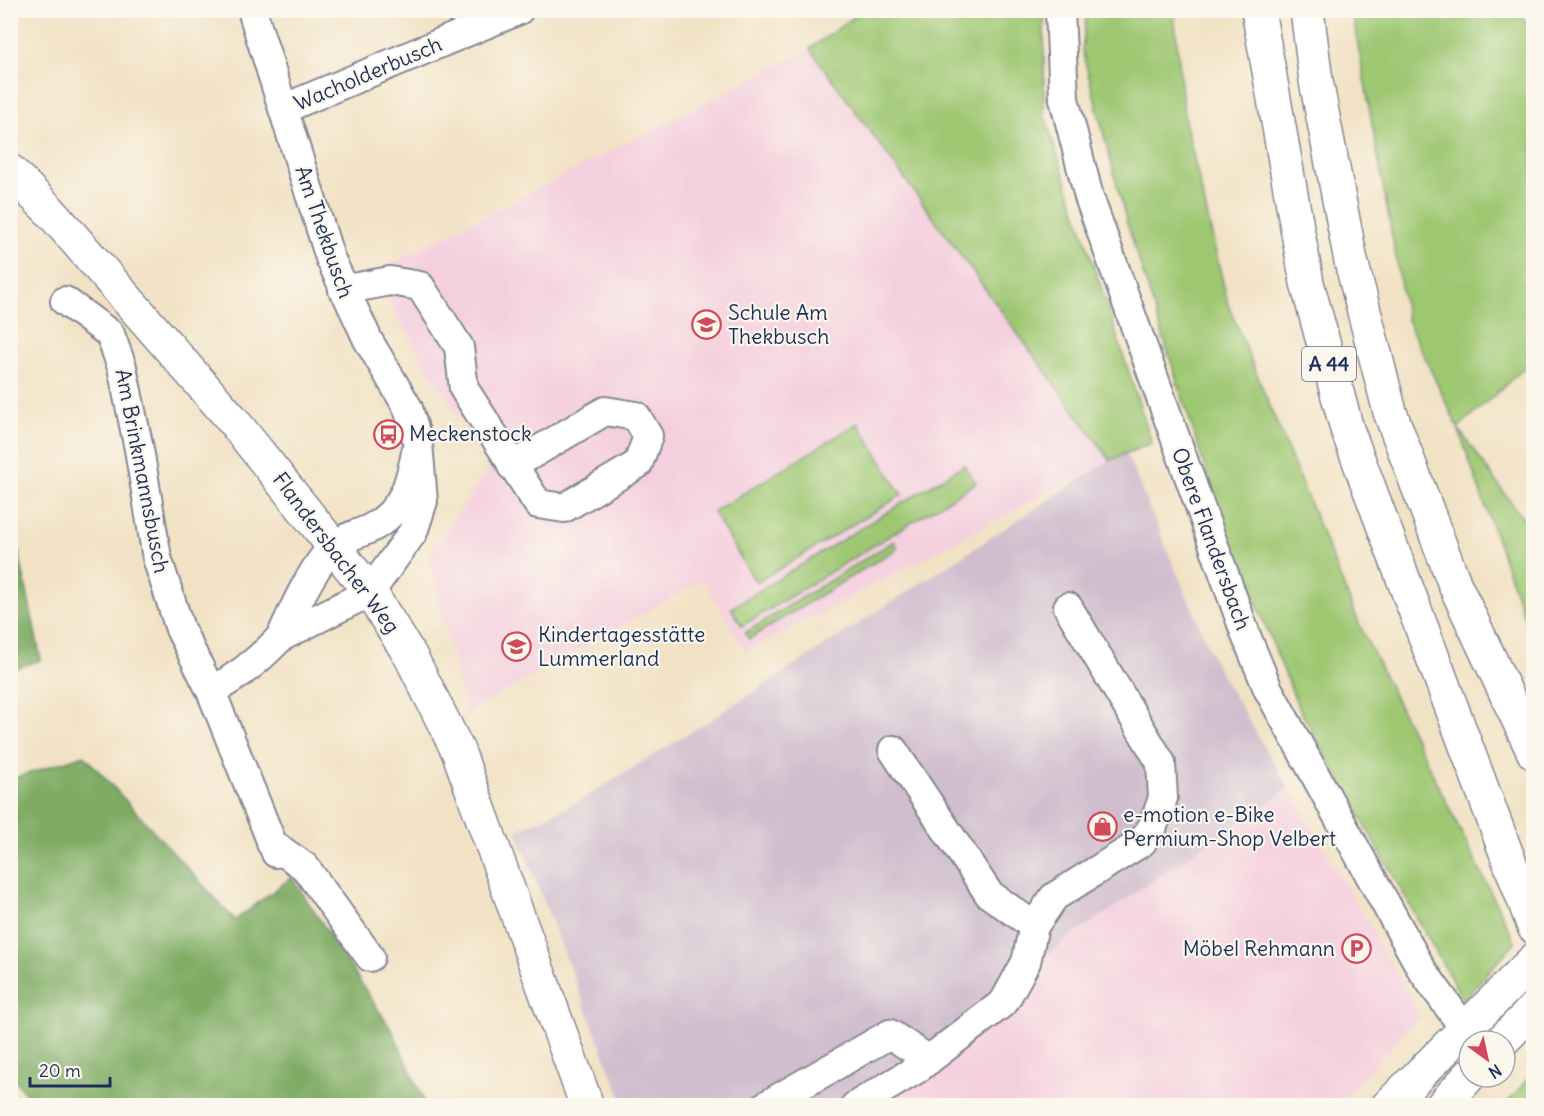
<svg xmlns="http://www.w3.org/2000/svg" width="1544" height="1116" font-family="Delius,sans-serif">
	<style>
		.built { fill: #f4cfde }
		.industrial { fill: #d0bdce }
		.green { fill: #9ec772; stroke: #5c7b68; stroke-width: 1.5 }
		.forest { fill: #7eac64; stroke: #4c6e61; stroke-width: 1.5 }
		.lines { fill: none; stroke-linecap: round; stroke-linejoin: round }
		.minor-casing { stroke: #868892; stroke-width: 32 }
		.major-casing { stroke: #868892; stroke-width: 36 }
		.highway-casing { stroke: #868892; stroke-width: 36 }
		.minor { stroke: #fff; stroke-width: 28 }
		.major { stroke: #fff; stroke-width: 33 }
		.highway { stroke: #fff; stroke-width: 33 }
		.labels { text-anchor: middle; stroke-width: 4.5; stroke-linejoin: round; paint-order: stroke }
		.shield { fill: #fbf7ec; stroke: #5e6b89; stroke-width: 1.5 }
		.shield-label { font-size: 20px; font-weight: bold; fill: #1b2f5e }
		.street-label { font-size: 21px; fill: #1b2f5e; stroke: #fbf7ec }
		.poi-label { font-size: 21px; fill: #1b2f5e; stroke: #fbf7ec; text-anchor: start }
	</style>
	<rect width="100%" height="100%" fill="#fbf7ec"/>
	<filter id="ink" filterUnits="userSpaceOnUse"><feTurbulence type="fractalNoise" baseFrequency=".0167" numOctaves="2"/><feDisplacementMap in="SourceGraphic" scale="12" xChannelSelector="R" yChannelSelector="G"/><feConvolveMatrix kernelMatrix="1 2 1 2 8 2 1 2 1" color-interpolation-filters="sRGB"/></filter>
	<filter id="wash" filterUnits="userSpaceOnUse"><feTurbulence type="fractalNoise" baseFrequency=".008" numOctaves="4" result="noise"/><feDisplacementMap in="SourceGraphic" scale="24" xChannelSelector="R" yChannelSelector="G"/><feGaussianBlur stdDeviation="1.35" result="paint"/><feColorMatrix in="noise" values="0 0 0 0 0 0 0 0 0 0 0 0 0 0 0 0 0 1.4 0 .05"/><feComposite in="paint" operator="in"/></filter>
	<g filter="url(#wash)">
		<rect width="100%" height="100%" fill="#f2e2c5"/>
		<!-- built -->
		<path class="built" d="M810 49 1110 460 746 652 703 580 466 714 429 557 490 465 433 377 373 273Z
			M1289 788 1421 1015 1338 1105 827 1106 898 1065 989 1001 1065 941Z"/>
		<!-- industrial -->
		<path class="industrial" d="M1126 453 1218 669 1289 788 1065 941 989 1001 898 1065 827 1105H624L516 831 581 800 715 717 1110 460Z"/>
		<!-- green -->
		<path class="green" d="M862 11H1044V114L1152 443 1110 460 810 49Z
			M1087 11H1174L1184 116 1228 304 1360 626 1515 942 1463 1000 1298 706 1217 506 1126 220 1082 50Z
			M1352 11H1518L1533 33V360L1458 428 1533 533V643L1458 428 1407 320Z
			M858 423 902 495 756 583 713 512Z
			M964 465 976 483 742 626 731 608Z
			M894 541 898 548 749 639 745 633Z
			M1533 1072V1105H1506Z"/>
		<!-- forest -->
		<path class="forest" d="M11 514 41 660 11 670H10Z
			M84 755 235 920 292 877 393 1032 426 1105H33L11 1074V779Z"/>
	</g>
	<g filter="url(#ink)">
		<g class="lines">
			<defs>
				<path id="minor" d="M252 10 330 258 368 340 408 408 418 443 423 501 413 532 370 592 281 637C293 610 313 566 334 546 343 537 360 534 371 528 406 510 411 478 418 443
					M1060 10 1064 99 1089 197 1247 638 1268 689 1422 970 1464 1028
					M283 109 519 10
					M343 290 390 281 420 286 459 347 464 389 538 504 564 508 638 464 648 436 636 416 605 411 512 466
					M65 301 110 334 122 367 139 449 157 558 180 629 211 691 276 853
					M211 691C239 677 260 659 281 637
					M893 750 989 894 1034 926
					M271 843 305 867 370 957
					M765 1106 890 1034 929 1060
					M855 1106 917 1069 1004 1002 1026 962 1034 926 1054 897 1142 842 1153 826 1163 798 1161 763 1068 607"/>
				<path id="major" d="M10 171 50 211 230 417 370 592 411 657 458 751 587 1106
					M1502 1041 1534 1009
					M1388 1106 1534 960
					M1442 1106 1469 1076"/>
				<path id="highway" d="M1258 10 1307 283 1347 429 1534 927
					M1307 10 1316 81 1351 261 1390 412 1455 585 1534 753"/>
			</defs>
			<!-- minor casing -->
			<use href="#minor" class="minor-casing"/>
			<!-- major casing -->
			<use href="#major" class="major-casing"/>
			<!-- highway casing -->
			<use href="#highway" class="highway-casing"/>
			<!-- minor -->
			<use href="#minor" class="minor"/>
			<!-- major -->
			<use href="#major" class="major"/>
			<!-- highway -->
			<use href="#highway" class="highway"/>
		</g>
	</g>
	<!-- icons -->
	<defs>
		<symbol id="school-ring" viewBox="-11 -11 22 22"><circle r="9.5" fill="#fbf7ec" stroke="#d1495b" stroke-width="1.5"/><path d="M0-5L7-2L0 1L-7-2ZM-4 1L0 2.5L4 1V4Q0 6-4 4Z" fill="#d1495b"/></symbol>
		<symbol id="bus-ring" viewBox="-11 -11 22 22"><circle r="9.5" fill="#fbf7ec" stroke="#d1495b" stroke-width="1.5"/><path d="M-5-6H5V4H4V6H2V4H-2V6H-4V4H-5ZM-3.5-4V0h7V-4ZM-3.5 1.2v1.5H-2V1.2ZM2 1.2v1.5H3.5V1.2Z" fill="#d1495b"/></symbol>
		<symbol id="shop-ring" viewBox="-11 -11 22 22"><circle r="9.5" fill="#fbf7ec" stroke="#d1495b" stroke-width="1.5"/><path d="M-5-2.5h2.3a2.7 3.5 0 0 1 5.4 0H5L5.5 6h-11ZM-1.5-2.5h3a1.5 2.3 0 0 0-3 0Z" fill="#d1495b"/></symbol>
		<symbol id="parking-ring" viewBox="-11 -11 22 22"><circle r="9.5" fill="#fbf7ec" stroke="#d1495b" stroke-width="1.5"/><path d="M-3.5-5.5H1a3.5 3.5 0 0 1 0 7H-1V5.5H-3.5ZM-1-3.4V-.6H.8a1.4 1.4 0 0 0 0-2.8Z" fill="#d1495b"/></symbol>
	</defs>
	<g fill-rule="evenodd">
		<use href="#school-ring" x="690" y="308" width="33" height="33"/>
		<use href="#bus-ring" x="372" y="418" width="33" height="33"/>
		<use href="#school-ring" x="500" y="630" width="33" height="33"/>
		<use href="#shop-ring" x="1086" y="810" width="33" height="33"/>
		<use href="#parking-ring" x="1340" y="932" width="33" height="33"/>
	</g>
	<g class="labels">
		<!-- shield labels -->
		<rect class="shield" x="1302" y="347" width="54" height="34" rx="4.5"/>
		<g class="shield-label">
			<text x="1329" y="371">A 44</text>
		</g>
		<!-- street labels -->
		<g class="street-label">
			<text transform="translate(368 74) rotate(-23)" y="7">Wacholderbusch</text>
			<text transform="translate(324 232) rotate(71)" y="7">Am Thekbusch</text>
			<text transform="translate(142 471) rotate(79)" y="7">Am Brinkmannsbusch</text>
			<text transform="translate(1211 539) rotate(70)" y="7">Obere Flandersbach</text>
			<text transform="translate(336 553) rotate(53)" y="7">Flandersbacher Weg</text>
		</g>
		<!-- poi labels -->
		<g class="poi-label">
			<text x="728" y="320">Schule Am<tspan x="728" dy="24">Thekbusch</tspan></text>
			<text x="409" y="441">Meckenstock</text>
			<text x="538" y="642">Kindertagesstätte<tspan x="538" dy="24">Lummerland</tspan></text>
			<text x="1123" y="822">e-motion e-Bike<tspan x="1123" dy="24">Permium-Shop Velbert</tspan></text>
			<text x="1335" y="956" text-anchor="end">Möbel Rehmann</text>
		</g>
	</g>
	<!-- margin -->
	<rect width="1544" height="1116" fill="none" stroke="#fbf7ec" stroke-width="36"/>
	<!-- north arrow -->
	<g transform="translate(1487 1059) rotate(147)"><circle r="28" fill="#fbf7ec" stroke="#a1a7b3" stroke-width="1.5"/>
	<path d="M0-4.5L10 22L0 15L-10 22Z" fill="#d1495b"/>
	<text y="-9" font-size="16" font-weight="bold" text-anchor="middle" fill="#1b2f5e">N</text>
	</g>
	<!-- scale -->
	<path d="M30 1077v9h80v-9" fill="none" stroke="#1b2f5e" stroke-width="3"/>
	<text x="39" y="1077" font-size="18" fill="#1b2f5e" stroke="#fbf7ec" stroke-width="4.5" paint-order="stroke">20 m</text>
</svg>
